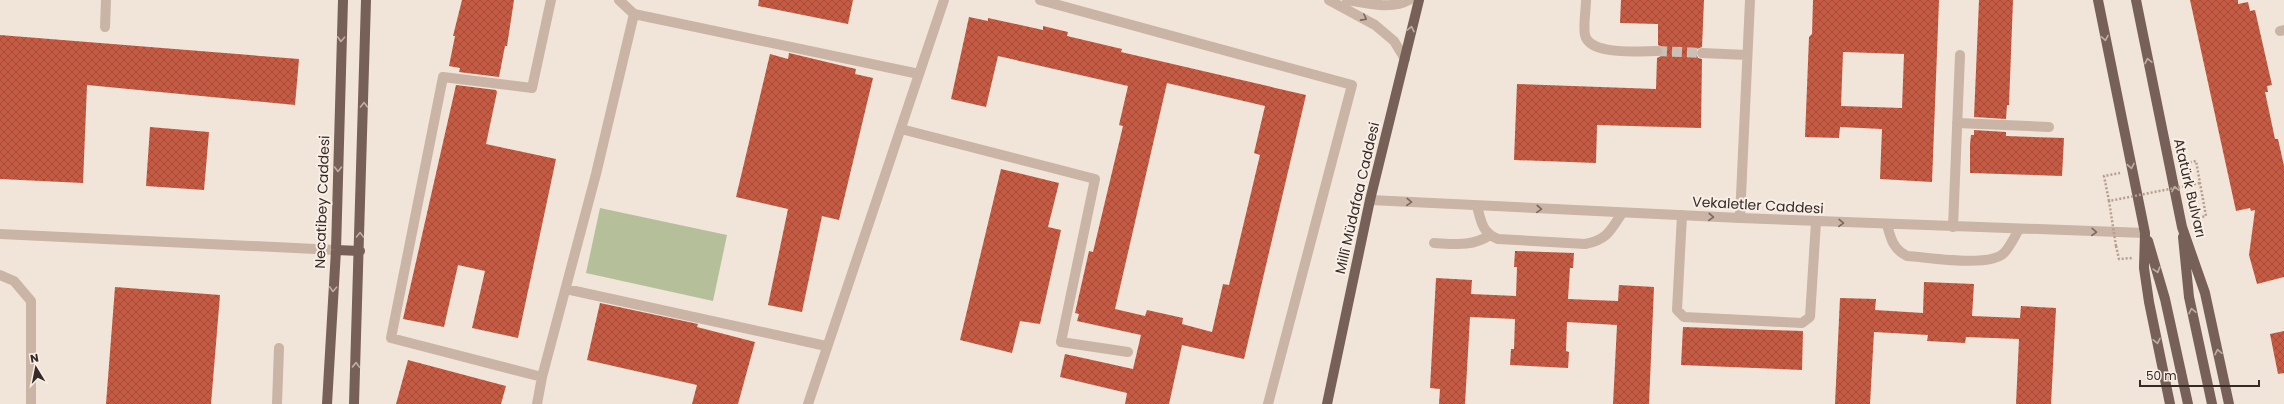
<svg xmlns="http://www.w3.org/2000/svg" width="2284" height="404" font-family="Poppins,sans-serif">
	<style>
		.pitch { fill: #b5c09a }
		.building { fill: url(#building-cross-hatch); fill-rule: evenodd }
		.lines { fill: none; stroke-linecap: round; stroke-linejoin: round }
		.minor-tunnel { stroke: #cbc0b5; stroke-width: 10; stroke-dasharray: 10 5; stroke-linecap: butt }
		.path { stroke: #b59e90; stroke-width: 2.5; stroke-dasharray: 2 2; stroke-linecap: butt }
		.minor { stroke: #c9b4a6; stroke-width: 10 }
		.major { stroke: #776058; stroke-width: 10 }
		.path-bridge { stroke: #b59e90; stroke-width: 2.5; stroke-dasharray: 2 2; stroke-linecap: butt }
		.oneway { stroke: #786860 }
		.oneway2 { stroke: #beafa6 }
		.labels { text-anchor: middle; stroke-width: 4; stroke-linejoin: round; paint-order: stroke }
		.street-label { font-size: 14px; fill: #352a27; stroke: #f9efe6 }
	</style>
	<defs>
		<pattern id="building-cross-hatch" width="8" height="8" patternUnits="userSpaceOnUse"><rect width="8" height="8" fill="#c65b43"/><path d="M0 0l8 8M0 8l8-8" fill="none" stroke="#a24b38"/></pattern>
	</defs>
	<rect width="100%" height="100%" fill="#f1e5d9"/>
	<!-- pitch -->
	<path class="pitch" d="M600 208 727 235 713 301 586 273Z"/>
	<!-- building -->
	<path class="building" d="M462 0H514L507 46H505L499 77 459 72 460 68 449 66 455 36H453Z
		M759 0H853L848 24 758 6Z
		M1621 0H1704L1702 47 1697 49 1696 53 1698 58 1702 59 1701 128 1597 125 1596 163 1514 160 1517 84 1656 89 1657 58 1661 56 1663 51 1662 47 1658 45V24L1620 23Z
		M1813 0H1939L1932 182 1880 179 1882 129 1840 127 1839 138 1805 137 1809 37 1812 34ZM1843 52 1904 54 1902 108 1841 106Z
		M1979 0H2013L2009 105H2007L2006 119 1974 117Z
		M2190 0H2238V4L2248 2 2250 11 2255 10 2272 85 2267 86 2268 92H2265L2275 139H2278L2284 166V277L2257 284 2249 255 2255 210 2251 211 2250 208 2236 211Z
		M969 17 988 21V18L1043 30V26L1068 32 1067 36 1122 49 1121 52 1306 95 1244 359 1182 345 1169 404H1125L1127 393 1060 377 1065 354 1133 369 1141 335 1077 321 1079 314 1075 313 1089 251 1093 252 1123 126 1119 125 1128 86 998 56 986 107 951 99ZM1167 83 1265 106 1254 153 1260 155 1229 285 1223 284 1212 332 1182 324 1183 318 1147 310 1145 316 1115 309Z
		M0 35 299 59 295 105 87 85 83 183 0 179Z
		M789 53 856 69 855 74 873 78 839 220 822 216 802 312 768 305 788 209 736 197 770 54 788 59Z
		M456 85 496 90 497 92 486 144 556 159 518 338 472 328 485 271 458 265 444 327 403 319Z
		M150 127 209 132 204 190 146 186Z
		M1974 130 2006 132V136L2064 138 2062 176 1970 173V144L1971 135H1974Z
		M1001 169 1059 183 1048 227 1061 230 1040 324 1020 321 1012 353 960 340Z
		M1515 251 1574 253 1573 268H1570L1568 299 1618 301 1619 285 1654 287 1649 404H1613L1617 325 1567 322 1566 351 1569 352 1568 368 1510 365 1511 349H1514L1515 319 1470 317 1465 404H1439L1440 389 1430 388 1436 278 1472 280 1471 294 1516 296 1517 267H1514Z
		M1924 282 1974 284 1972 316 2020 318 2021 306 2056 308 2051 404H2016L2019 339 1966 337 1965 343 1927 341 1928 335 1874 332 1870 404H1835L1840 298 1876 299 1875 310 1923 313Z
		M115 287 220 295 211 404H106Z
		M600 303 698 324 697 327 755 342 738 404H692L697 385 587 360Z
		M1683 327 1803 331 1802 370 1681 365Z
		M2284 331V373L2278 374 2270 334Z
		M408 360 506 386 501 404H396Z"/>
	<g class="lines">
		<!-- minor-tunnel -->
		<path class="minor-tunnel" d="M1657 51 1702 53"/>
		<!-- path -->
		<path class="path" d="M2182 164 2196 161 2206 216 2193 219
			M2109 201 2104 176 2120 173
			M2116 246 2119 259 2132 258"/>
		<!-- minor -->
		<path class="minor" d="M1040 0 1352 85 1268 404
			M1329 0 1375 25 1394 41 1405 59
			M1347 0C1365 3 1392 10 1409 0
			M1586 0C1586 11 1583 24 1585 35 1590 56 1640 51 1657 51
			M634 14 919 74
			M105 27 106 0
			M2280 31 2284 30
			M1702 53 1747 55
			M1957 123 2049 127
			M901 129 1095 179 1061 342 1128 352
			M1370 200 1740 218 2145 233
			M1477 206C1481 221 1482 233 1498 239L1585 244C1607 240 1611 230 1622 213
			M1682 215 1677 310 1684 317 1802 323 1810 317 1816 222
			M1740 218 1750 0
			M1887 225C1891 239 1893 249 1907 256 1928 257 1989 268 2004 253 2010 247 2015 236 2019 229
			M1953 227 1960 55
			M0 234 336 250
			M1434 243C1454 244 1472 247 1490 235
			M0 275 14 281 31 301V404
			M566 289 826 346
			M542 377 391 338 443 77 532 88 551 0
			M277 404 279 348
			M537 404 542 377 596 174 634 14 619 0
			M808 404 944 0"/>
		<!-- major -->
		<path class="major" d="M2098 0 2145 233 2144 268 2149 302 2170 404
			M2136 0 2182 227 2205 293 2229 404
			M2183 237 2189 297 2212 404
			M2148 241 2165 299 2188 404
			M336 250 360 251
			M327 404 336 250 343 0
			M354 404 366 0
			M1327 404 1370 200 1419 0"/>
		<!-- path-bridge -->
		<path class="path-bridge" d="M2116 246 2109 201 2200 183"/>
	</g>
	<!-- one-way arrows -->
	<defs><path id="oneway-chevron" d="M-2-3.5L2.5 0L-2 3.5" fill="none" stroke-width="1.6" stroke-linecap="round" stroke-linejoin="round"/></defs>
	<g class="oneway">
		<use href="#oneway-chevron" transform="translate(1364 18) rotate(28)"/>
		<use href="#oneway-chevron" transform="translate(1409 202) rotate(3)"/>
		<use href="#oneway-chevron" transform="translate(1539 209) rotate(3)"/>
		<use href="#oneway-chevron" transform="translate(1711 217) rotate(3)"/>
		<use href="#oneway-chevron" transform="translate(1841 223) rotate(2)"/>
		<use href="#oneway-chevron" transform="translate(2094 232) rotate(2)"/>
	</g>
	<g class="oneway2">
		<use href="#oneway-chevron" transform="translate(1411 29) rotate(-78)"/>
		<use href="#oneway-chevron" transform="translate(2105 38) rotate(79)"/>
		<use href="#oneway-chevron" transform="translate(341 39) rotate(93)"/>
		<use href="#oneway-chevron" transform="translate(2148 61) rotate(-102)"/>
		<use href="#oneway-chevron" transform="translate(364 105) rotate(-89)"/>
		<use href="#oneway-chevron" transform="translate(2131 166) rotate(79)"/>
		<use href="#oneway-chevron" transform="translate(338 169) rotate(91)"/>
		<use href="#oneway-chevron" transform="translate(2175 189) rotate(-102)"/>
		<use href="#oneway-chevron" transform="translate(360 235) rotate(-89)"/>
		<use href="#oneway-chevron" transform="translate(2157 270) rotate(74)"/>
		<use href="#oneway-chevron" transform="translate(333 289) rotate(93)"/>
		<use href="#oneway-chevron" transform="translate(2192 311) rotate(-102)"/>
		<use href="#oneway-chevron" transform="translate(2157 341) rotate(78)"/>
		<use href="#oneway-chevron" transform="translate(2218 352) rotate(-102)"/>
		<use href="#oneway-chevron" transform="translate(356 365) rotate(-88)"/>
	</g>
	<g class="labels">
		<!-- street labels -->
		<g class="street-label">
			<text transform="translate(2190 188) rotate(77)" y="5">Atatürk Bulvarı</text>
			<text transform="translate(1357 198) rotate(-77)" y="5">Millî Müdafaa Caddesi</text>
			<text transform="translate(322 202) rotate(-88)" y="5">Necatibey Caddesi</text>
			<text transform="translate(1758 205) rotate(3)" y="5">Vekaletler Caddesi</text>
		</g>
	</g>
	<!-- north arrow -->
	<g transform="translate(36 368) rotate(350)" stroke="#f9efe6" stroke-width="3" paint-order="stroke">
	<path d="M0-3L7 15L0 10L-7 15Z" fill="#352a27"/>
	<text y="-6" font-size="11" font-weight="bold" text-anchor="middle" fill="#352a27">N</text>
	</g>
	<!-- scale -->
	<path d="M2140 380v6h119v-6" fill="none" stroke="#352a27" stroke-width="2"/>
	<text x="2146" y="380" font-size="12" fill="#352a27" stroke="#f9efe6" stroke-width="3" paint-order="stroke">50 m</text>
</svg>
